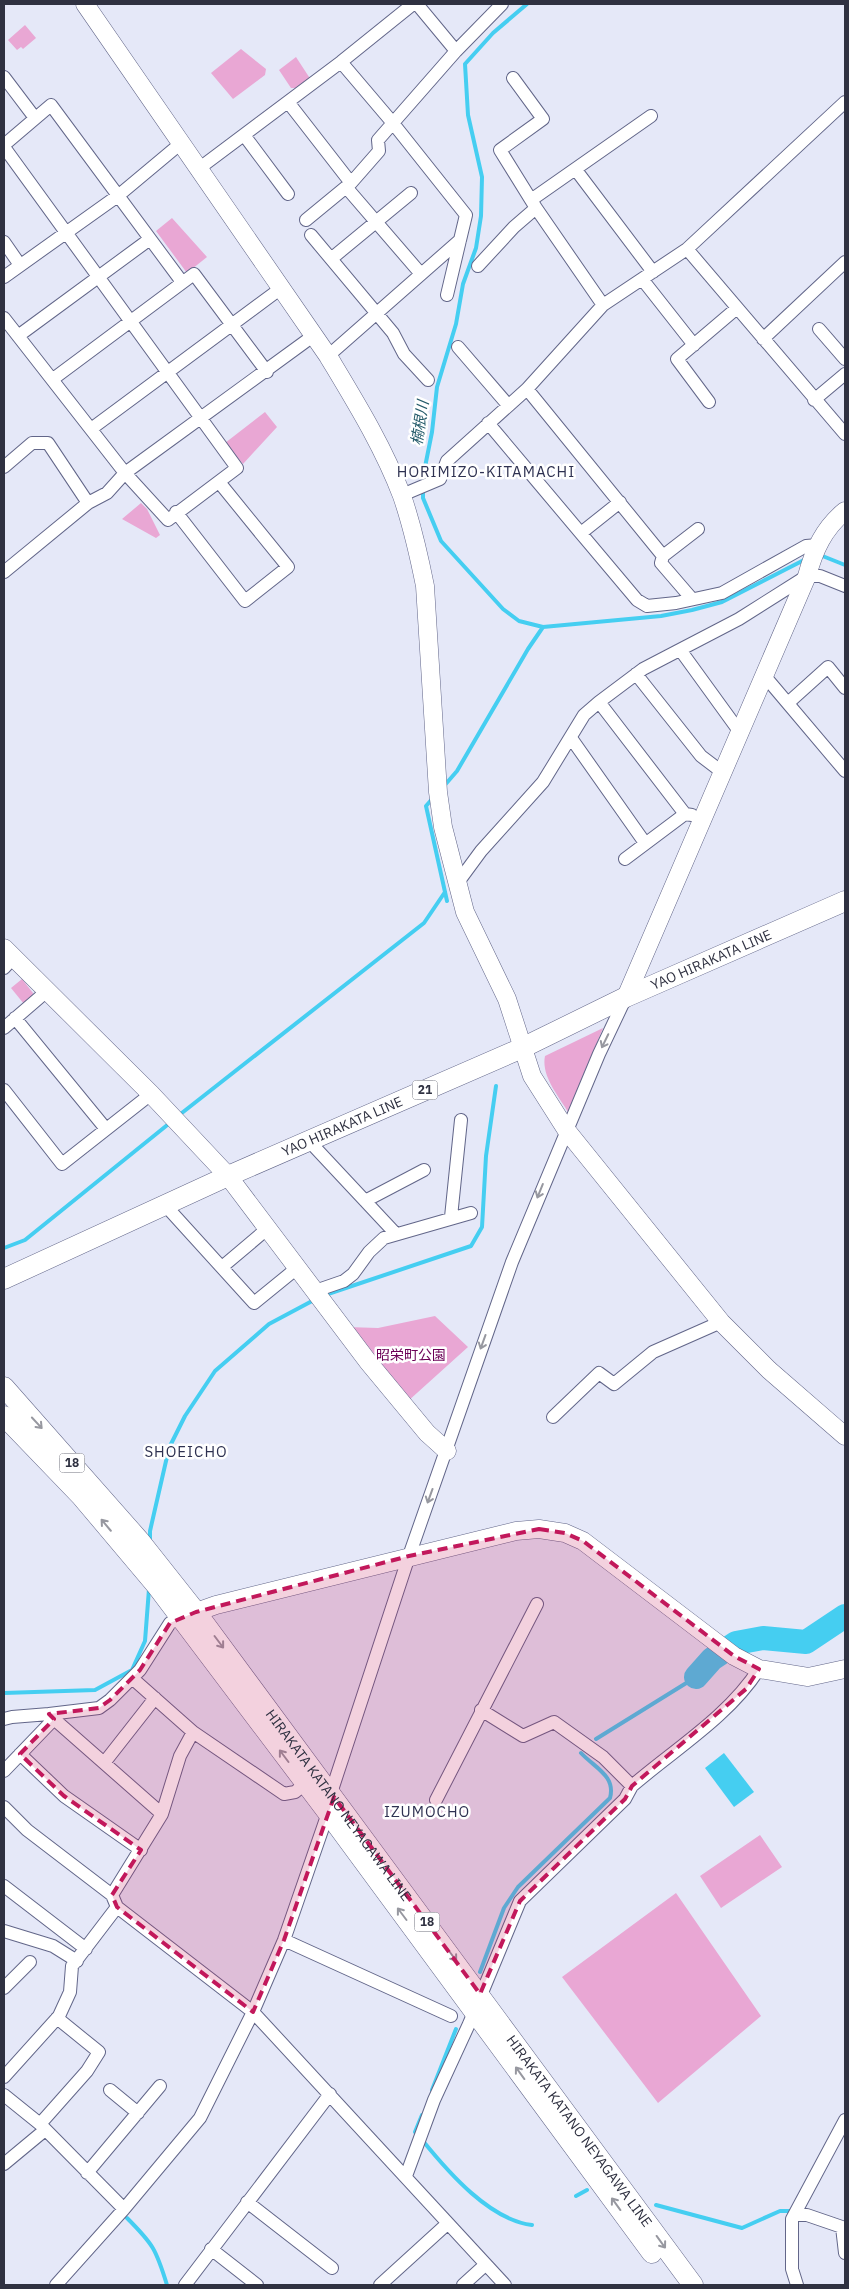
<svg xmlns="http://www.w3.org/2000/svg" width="849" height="2289" font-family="'IBM Plex Sans','Noto Sans JP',sans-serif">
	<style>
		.green { fill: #e9a7d4 }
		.water { fill: #45cef1 }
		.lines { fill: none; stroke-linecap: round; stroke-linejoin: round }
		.stream { stroke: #45cef1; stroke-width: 4 }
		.river { stroke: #45cef1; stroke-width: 24 }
		.street-casing { stroke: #626689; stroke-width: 14 }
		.secondary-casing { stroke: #626689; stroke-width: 19 }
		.primary-casing { stroke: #626689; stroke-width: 21 }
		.street { stroke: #fff; stroke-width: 12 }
		.secondary { stroke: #fff; stroke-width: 18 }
		.primary { stroke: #fff; stroke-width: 20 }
		.oneway { stroke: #9798a0 }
		.marked { fill: #c2185b; fill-opacity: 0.2; stroke: #c2185b; stroke-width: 4; stroke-dasharray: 10 6; stroke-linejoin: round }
		.labels { text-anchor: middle; stroke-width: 5; stroke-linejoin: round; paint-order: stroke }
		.shield { fill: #fff; stroke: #6d6f7a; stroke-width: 1 }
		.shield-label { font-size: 12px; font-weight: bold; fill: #2f3141 }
		.street-label { font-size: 14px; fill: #2f3141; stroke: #fff }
		.park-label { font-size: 14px; fill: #6a0156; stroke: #fff }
		.water-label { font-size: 15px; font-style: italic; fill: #255b6a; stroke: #fff }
		.neighbourhood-label { font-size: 15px; letter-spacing: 1px; fill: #2e3151; stroke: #fff }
	</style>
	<rect width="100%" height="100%" fill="#e5e8f8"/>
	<!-- green -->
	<path class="green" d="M25 25 36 38 23 49 21 47 17 50 8 40Z
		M241 49 266 69 265 75 233 99 211 73Z
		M296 57 311 80 300 88H291L279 70Z
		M172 218 207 257 187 273 156 231Z
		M265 412 277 427 243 464 225 443Z
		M141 503 147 509 160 535 156 538 122 519Z
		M22 979 33 993 32 998 24 1004 11 988Z
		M603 1028 568 1112C558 1095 541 1076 545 1056Z
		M435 1316 468 1347 407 1402 347 1327 378 1328Z
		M760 1835 782 1867 721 1908 700 1876Z
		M676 1893 761 2016 658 2103 562 1977Z"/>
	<!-- water -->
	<path class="water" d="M724 1753 754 1792 734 1807 705 1768Z"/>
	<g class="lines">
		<!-- stream -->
		<path class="stream" d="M527 4 493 33 465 64 468 115 482 177 481 216 476 248 463 284 456 324 437 387 432 432 423 477V498L441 541 503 609 519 621 543 627 661 616 692 610 722 602 806 559
			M820 555 845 565
			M444 786 457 771 528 649 543 627
			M433 798 426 806 447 901
			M178 1116 424 923 445 892
			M4 1248 25 1240 171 1122
			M325 1295 471 1246 482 1227 486 1156 496 1086
			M150 1542V1531L169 1448 185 1416 215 1371 269 1324 314 1300
			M4 1693 95 1690 132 1670 145 1641 149 1589
			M596 1739 696 1677
			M480 1972 504 1908 518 1887 610 1798C616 1776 595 1768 581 1753
			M432 2090 456 2029
			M419 2136 415 2132 422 2115
			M423 2141C449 2173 490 2220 532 2225
			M576 2196 587 2190
			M656 2205 742 2228 780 2211H794
			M127 2218C153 2244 156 2249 167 2285"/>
		<!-- river -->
		<path class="river" d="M696 1677 712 1659 736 1643 763 1638 806 1642 845 1616"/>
		<defs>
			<path id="street" d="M417 4 456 51
				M4 77 35 118
				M513 78 543 119 500 150 536 208 603 305
				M288 102 351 183
				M244 135 288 194
				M4 145 51 105 182 282
				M4 147 237 468 168 520 125 473 4 318
				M197 170 341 62 413 4
				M576 170 653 272
				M346 187 421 274
				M531 200 651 116
				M306 220 351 183 379 151 378 140 456 51 502 4
				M311 235 393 333 404 354 428 380
				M4 242 20 265
				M687 249 845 434
				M331 259 411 193
				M478 266 514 227 536 208
				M4 277 119 195 180 144
				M642 279 694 345
				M447 295 460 240
				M819 329 845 359
				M18 336 150 239
				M763 339 845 262
				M458 347 508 405
				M328 356 460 240 466 215 392 122 341 62
				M53 379 194 274 267 372
				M527 389 663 556
				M814 400 845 374
				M709 402 677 359 737 308
				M488 423 637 600 647 606 676 603 722 593 806 546 818 545
				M91 429 280 289
				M4 467 32 443H48L88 503
				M402 495 440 479 447 461 527 389 603 305 687 249 845 102
				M176 512 245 601 288 567 219 482
				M581 533 620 502
				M4 572 88 503 107 493 125 473 313 336
				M692 599 661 563 663 556 698 529
				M681 651 739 731
				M636 674 701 756 722 772
				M763 674 845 771
				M599 702 685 814
				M788 703 828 667 845 688
				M571 738 645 843
				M625 859 685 814 692 815
				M456 885 481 851 543 782 584 715 599 702 643 669 739 619 807 576H820L845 586
				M4 968 14 957
				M15 1018 106 1129
				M4 1028 47 991
				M4 1090 62 1164 151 1094
				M309 1141 396 1234
				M365 1201 424 1170
				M165 1205 254 1303 297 1268
				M451 1217 461 1120
				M222 1267 267 1229
				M315 1291 344 1281 353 1274 369 1252 384 1238 471 1213
				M553 1417 599 1373 614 1384 653 1352 721 1322
				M132 1678 193 1732
				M481 1710 523 1736 554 1722 603 1757 632 1786
				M49 1714 99 1708 110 1700 140 1670 170 1623 181 1618
				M4 1719 12 1717 49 1714 54 1719
				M20 1754 64 1796 141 1850
				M104 1763 155 1698
				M4 1771 54 1719 162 1814
				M436 1800 537 1604
				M4 1807 27 1830 112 1895 117 1907 253 2012 505 2285
				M4 1886 86 1949
				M112 1895 162 1814 180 1756 193 1732 284 1794 295 1792 305 1784
				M4 1931 53 1946 77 1961
				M284 1940 451 2016
				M4 1988 30 1962
				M4 2077 59 2016 70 1992 72 1966 117 1907
				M110 2090 138 2113
				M4 2095 40 2124 124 2209
				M40 2124 87 2071 99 2052 57 2018
				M4 2164 45 2130
				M87 2173 160 2086
				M406 2176 434 2100 469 2024 520 1901 625 1799 632 1786C675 1749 728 1717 759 1669
				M247 2202 332 2268
				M795 2215H807L842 2227 845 2253
				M211 2249 257 2285
				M56 2285 124 2209 200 2118 253 2012 284 1940 328 1813 331 1793 409 1556 512 1262 599 1054 626 997
				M185 2285 330 2094
				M380 2285 447 2224
				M463 2285 485 2265
				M797 2285 792 2269V2219L845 2120"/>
			<path id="secondary" d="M85 4 328 356C355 401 383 446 402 496 412 525 419 556 425 586L438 792 443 827 465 912 507 999 532 1076 567 1131 721 1322 769 1370 845 1436
				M4 948 151 1094 228 1176 369 1363 427 1433 447 1451
				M626 997 807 576C814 550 824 528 845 511
				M185 1616 216 1605 516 1531 539 1529 565 1533 583 1541 734 1656 759 1669 808 1677 845 1669"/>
			<g id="primary">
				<path id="s1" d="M4 1279 228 1176 522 1048 626 997 845 901"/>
				<path id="s2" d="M4 1387 139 1540 196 1612 693 2285"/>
				<path d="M4 1416 81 1496 156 1585 328 1813 652 2253"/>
			</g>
		</defs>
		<!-- street casing -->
		<use href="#street" class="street-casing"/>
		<!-- secondary casing -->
		<use href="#secondary" class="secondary-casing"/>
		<!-- primary casing -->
		<use href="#primary" class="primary-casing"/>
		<!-- street -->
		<use href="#street" class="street"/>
		<!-- secondary -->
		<use href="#secondary" class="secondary"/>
		<!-- primary -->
		<use href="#primary" class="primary"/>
	</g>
	<!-- one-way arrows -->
	<defs><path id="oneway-shaft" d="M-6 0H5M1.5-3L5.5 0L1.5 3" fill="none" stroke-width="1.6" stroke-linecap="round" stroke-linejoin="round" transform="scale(1.25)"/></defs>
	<g class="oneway">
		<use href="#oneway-shaft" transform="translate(605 1041) rotate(116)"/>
		<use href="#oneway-shaft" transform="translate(540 1191) rotate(112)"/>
		<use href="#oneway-shaft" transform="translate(483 1342) rotate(110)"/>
		<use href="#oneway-shaft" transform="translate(37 1423) rotate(47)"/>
		<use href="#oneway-shaft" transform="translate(430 1496) rotate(110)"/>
		<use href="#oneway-shaft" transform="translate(106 1525) rotate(-130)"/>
		<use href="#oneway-shaft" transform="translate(219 1642) rotate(53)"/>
		<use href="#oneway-shaft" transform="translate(284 1756) rotate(-127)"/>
		<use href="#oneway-shaft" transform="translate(402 1914) rotate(-127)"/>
		<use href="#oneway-shaft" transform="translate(452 1955) rotate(53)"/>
		<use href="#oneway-shaft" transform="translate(520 2073) rotate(-126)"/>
		<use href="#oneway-shaft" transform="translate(616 2204) rotate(-126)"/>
		<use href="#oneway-shaft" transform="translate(661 2242) rotate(54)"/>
	</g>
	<!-- marked area -->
	<path class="marked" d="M539 1529 565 1533 583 1541 734 1656 759 1669 746 1689 632 1786 625 1799 520 1901 480 1994 334 1797 284 1940 253 2012 117 1907 112 1895 141 1850 64 1796 20 1754 54 1719 49 1714 99 1708 110 1700 140 1670 170 1623 196 1612 409 1556Z"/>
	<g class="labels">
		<!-- shield labels -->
		<g class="shield">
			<rect x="412.5" y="1080.5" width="25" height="19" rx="4"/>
			<rect x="59.5" y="1453.5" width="25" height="19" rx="4"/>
			<rect x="414.5" y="1912.5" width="25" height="19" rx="4"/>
		</g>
		<g class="shield-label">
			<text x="425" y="1094">21</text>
			<text x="72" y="1467">18</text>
			<text x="427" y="1926">18</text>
		</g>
		<!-- street labels -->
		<g class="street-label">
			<text dy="5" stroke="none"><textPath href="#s1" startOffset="776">YAO HIRAKATA LINE</textPath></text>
			<text dy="5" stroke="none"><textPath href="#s1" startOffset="371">YAO HIRAKATA LINE</textPath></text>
			<text dy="5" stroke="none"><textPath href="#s2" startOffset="536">HIRAKATA KATANO NEYAGAWA LINE</textPath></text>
			<text dy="5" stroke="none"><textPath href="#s2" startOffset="941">HIRAKATA KATANO NEYAGAWA LINE</textPath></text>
		</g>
		<!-- park labels -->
		<g class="park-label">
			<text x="411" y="1360">昭栄町公園</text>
		</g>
		<!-- water labels -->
		<g class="water-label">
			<text transform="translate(420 423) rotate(-81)" y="5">楠根川</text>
		</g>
		<!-- neighbourhood labels -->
		<g class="neighbourhood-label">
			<text x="486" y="477">HORIMIZO-KITAMACHI</text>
			<text x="186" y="1457">SHOEICHO</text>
			<text x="427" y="1817">IZUMOCHO</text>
		</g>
	</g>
	<!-- border -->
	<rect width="849" height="2289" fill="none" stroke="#2f3141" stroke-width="10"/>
</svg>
